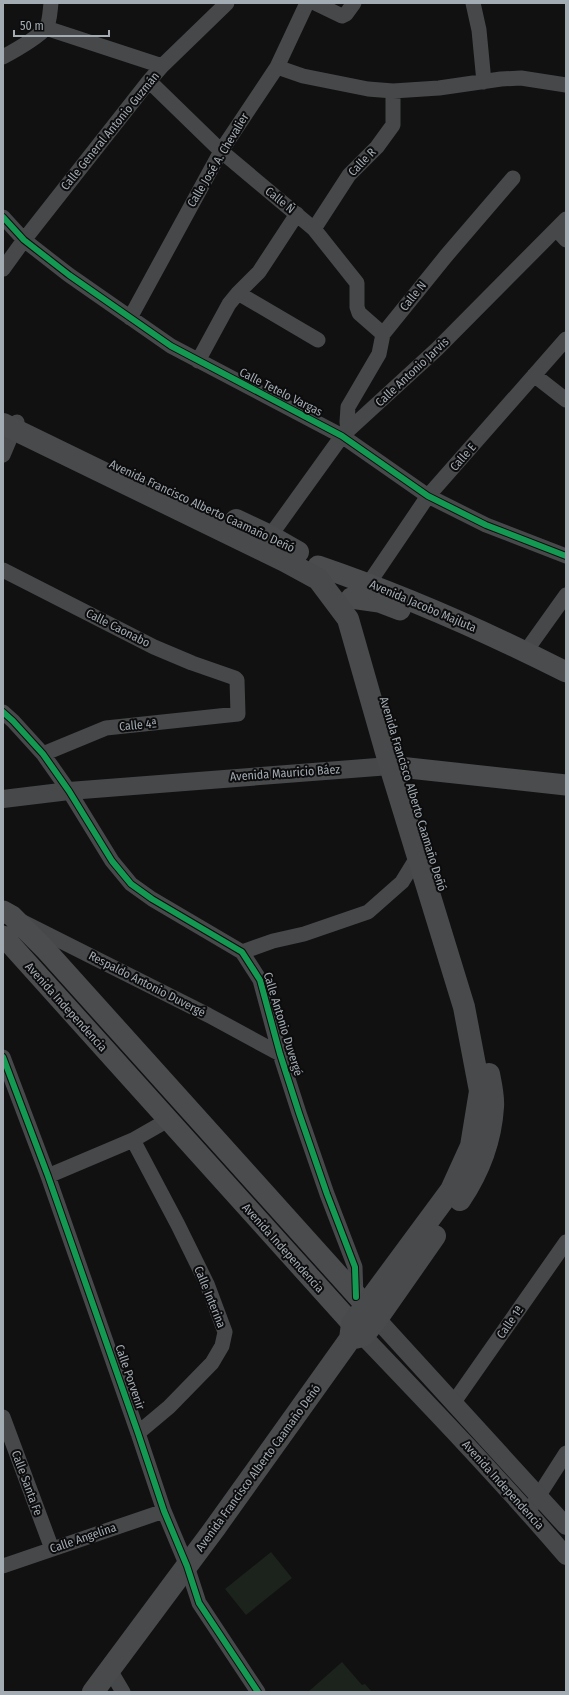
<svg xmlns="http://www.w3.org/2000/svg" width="569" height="1695" font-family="'Fira Sans Condensed',sans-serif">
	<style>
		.green { fill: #1c221c }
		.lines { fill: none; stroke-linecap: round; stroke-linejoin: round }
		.minor { stroke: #46484a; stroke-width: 15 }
		.tertiary { stroke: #46484a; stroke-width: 18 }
		.secondary { stroke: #4a4c4e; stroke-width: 21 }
		.primary { stroke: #484a4c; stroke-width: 22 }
		.cycleway-casing { stroke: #0c0c0d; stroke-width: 8 }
		.cycleway { stroke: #139951; stroke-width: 6 }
		.labels { text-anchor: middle; stroke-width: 4; stroke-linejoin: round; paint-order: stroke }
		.street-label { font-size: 12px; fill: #a3abb3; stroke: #0c0c0d }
	</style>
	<rect width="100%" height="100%" fill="#111112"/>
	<!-- green -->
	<path class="green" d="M271 1552 292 1578 246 1615 225 1589Z
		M342 1662 362 1685 365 1684 372 1692H308Z"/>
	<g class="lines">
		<!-- minor -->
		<path class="minor" d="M315 3 342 16 346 14 354 3
			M473 3 479 30 484 82
			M46 28 162 66
			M3 57C14 51 38 37 46 28 50 22 50 10 51 3
			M277 67 303 76 368 89 393 91 439 88 501 79 521 78 566 85
			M149 81 221 151 314 229 357 283V307L359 313 383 334
			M3 217 24 240 69 275 171 346 342 436 428 496 486 525 566 556
			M314 229 349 175 377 147 393 125V91
			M556 229 566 240
			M3 269 24 240 149 81 162 66 227 3
			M238 293 318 340
			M130 318 221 151 277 67 307 3
			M198 361 229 304 238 293 259 272 297 214
			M534 375 566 400
			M348 431 347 422 348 407 379 354 383 334 446 256 513 178
			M3 455 17 422
			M270 536 342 436 437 349 566 219
			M3 570 154 647 192 663 235 678 237 680 238 714 106 728 43 754
			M369 583 428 496 566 339
			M526 651 566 595
			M3 712 13 721 43 754 69 791 112 861 131 884 152 899 242 952 260 980 280 1054 299 1113 327 1194 355 1267 356 1297
			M23 922 208 1015 280 1054
			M242 952 273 941 304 934 368 912 402 882 418 856
			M3 1057 48 1176 138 1433 164 1511 187 1566 199 1603 258 1692
			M133 1140 178 1225 207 1284 225 1332 222 1346 212 1363 169 1407 138 1433
			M48 1176 133 1140 168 1120
			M454 1402 566 1242
			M3 1417 52 1549
			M532 1506 566 1453
			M3 1566 164 1511
			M110 1670 123 1692"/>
		<!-- tertiary -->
		<path class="tertiary" d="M3 799 69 791 390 766
			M377 1319 566 1526
			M363 1336C432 1408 501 1480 566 1556"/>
		<!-- secondary -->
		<path class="secondary" d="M318 566C403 595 485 631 566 672
			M351 598 379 602 400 610
			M390 766 566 785
			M3 911 12 916 45 949 377 1318
			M3 936 363 1336"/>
		<!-- primary -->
		<path class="primary" d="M3 424 285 561 318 579 348 619 390 766 464 1007 480 1091 471 1146 451 1190 352 1324 350 1339 215 1528 93 1692
			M236 520 270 536 298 552
			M460 1200C478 1173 491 1140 493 1107 494 1097 491 1084 489 1074
			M350 1339 363 1336 377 1319 435 1236"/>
		<defs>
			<path id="cycleway" d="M3 217 24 240 69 275 171 346 342 436 428 496 486 525 566 556
				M3 712 13 721 43 754 69 791 112 861 131 884 152 899 242 952 260 980 280 1054 299 1113 327 1194 355 1267 356 1297
				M3 1057 48 1176 138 1433 164 1511 187 1566 199 1603 258 1692"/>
		</defs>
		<!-- cycleway casing -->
		<use href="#cycleway" class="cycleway-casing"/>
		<!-- cycleway -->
		<use href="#cycleway" class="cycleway"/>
	</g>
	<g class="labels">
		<!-- street labels -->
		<g class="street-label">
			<text transform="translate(110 131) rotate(-51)" y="4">Calle General Antonio Guzmán</text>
			<text transform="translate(218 160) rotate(-59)" y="4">Calle José A. Chevalier</text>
			<text transform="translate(362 162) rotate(-46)" y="4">Calle R</text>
			<text transform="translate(280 200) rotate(39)" y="4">Calle Ñ</text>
			<text transform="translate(413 296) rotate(-51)" y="4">Calle N</text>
			<text transform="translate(412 372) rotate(-43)" y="4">Calle Antonio Jarvis</text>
			<text transform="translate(281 392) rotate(27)" y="4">Calle Tetelo Vargas</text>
			<text transform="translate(463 457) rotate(-49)" y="4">Calle E</text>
			<text transform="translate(202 506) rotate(25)" y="4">Avenida Francisco Alberto Caamaño Deñó</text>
			<text transform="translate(423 606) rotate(23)" y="4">Avenida Jacobo Majluta</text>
			<text transform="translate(118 628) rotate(27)" y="4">Calle Caonabo</text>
			<text transform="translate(138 725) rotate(-5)" y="4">Calle 4ª</text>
			<text transform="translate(285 773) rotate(-4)" y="4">Avenida Mauricio Báez</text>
			<text transform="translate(413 794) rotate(73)" y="4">Avenida Francisco Alberto Caamaño Deñó</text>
			<text transform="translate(147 984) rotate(27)" y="4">Respaldo Antonio Duvergé</text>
			<text transform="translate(66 1007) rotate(48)" y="4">Avenida Independencia</text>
			<text transform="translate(283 1024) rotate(73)" y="4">Calle Antonio Duvergé</text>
			<text transform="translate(283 1248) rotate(48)" y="4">Avenida Independencia</text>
			<text transform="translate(210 1297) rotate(68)" y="4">Calle Interina</text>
			<text transform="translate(510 1322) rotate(-55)" y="4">Calle 1ª</text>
			<text transform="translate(130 1377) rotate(71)" y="4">Calle Porvenir</text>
			<text transform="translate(258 1468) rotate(-54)" y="4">Avenida Francisco Alberto Caamaño Deñó</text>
			<text transform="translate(27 1483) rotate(70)" y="4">Calle Santa Fe</text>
			<text transform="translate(503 1485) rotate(48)" y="4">Avenida Independencia</text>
			<text transform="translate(83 1538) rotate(-19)" y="4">Calle Angelina</text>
		</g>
	</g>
	<!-- border -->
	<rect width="569" height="1695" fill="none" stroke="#a3abb3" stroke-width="8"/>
	<!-- scale -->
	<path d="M14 30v6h95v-6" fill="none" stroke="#a3abb3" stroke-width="2"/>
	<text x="20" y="30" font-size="12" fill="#a3abb3" stroke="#0c0c0d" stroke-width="3" paint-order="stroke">50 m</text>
</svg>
